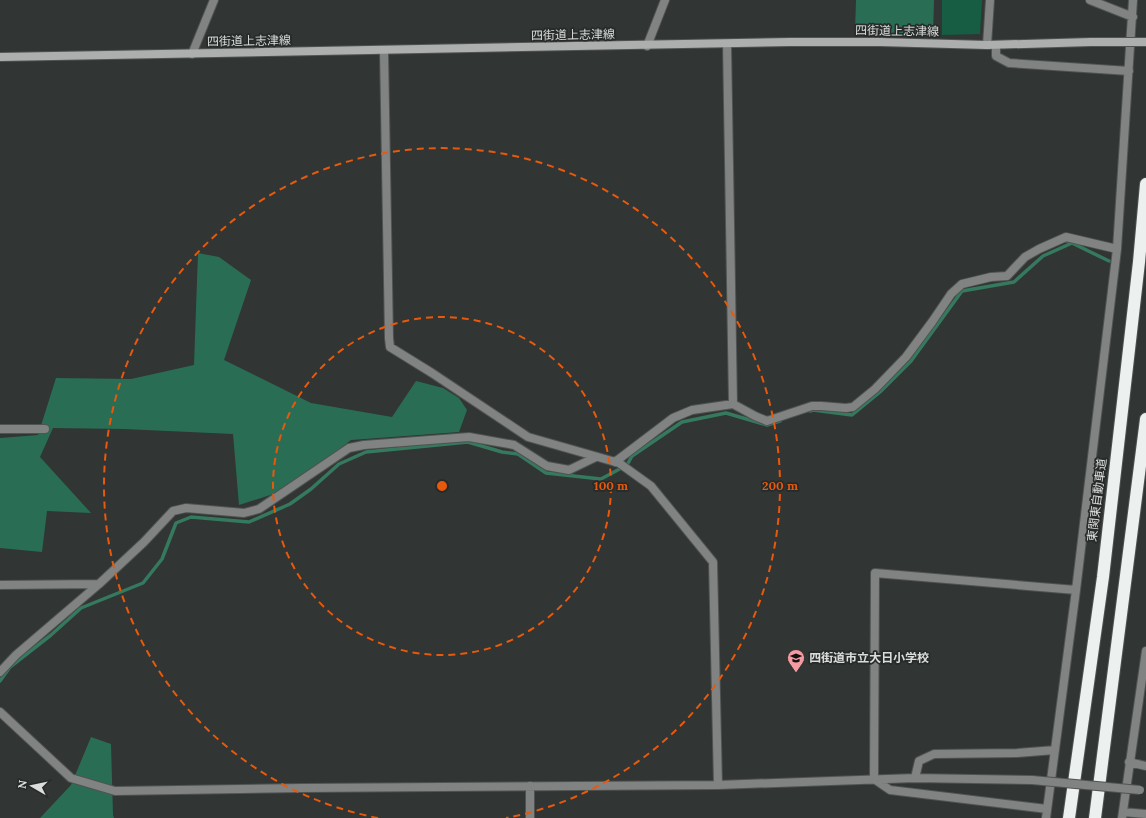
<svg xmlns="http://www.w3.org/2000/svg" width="1146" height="818" font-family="Lora,'Noto Sans JP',serif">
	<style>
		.green { fill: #175d44 }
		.forest { fill: #296e54 }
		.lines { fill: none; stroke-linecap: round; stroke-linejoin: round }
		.stream { stroke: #35795f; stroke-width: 3.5 }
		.minor-casing { stroke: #4f5351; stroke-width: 10 }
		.tertiary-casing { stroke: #4f5351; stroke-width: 10 }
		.secondary-casing { stroke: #4f5351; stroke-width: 10 }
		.motorway-casing { stroke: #4f5351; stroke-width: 14 }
		.minor { stroke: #818382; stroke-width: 8 }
		.tertiary { stroke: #818382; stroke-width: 8 }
		.secondary { stroke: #acafae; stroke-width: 8 }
		.motorway { stroke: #ecf1ef; stroke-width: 12 }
		.minor-bridge-casing { stroke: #4f5351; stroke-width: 10; stroke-linecap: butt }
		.secondary-bridge-casing { stroke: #4f5351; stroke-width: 10; stroke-linecap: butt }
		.minor-bridge { stroke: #818382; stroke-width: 8 }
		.secondary-bridge { stroke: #acafae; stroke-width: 8 }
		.ring { fill: none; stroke: #e8590c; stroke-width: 2; stroke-dasharray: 7 5 }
		.labels { text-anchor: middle; stroke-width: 3.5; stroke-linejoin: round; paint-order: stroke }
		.street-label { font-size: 12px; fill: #dadddc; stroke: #272b29 }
		.poi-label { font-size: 12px; font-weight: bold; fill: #dadddc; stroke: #272b29; text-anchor: start }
		.centre { fill: #e8590c; stroke: #272b29; stroke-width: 2 }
		.ring-label { font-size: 12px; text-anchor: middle; font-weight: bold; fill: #e8590c; stroke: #272b29; stroke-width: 3.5; stroke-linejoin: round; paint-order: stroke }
	</style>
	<rect width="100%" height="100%" fill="#313533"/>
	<!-- green -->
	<path class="green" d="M942 0H982L980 34 942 35Z"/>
	<!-- forest -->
	<path class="forest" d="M856 0H934L933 35 855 32Z
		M198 253 219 257 251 280 224 360 311 403 392 417 416 381 443 388 459 398 467 410 459 432 351 440 289 489 239 505 233 434 124 429 53 428 40 457 91 513 47 511 42 552 0 548V438L38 435 56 378 131 379 194 365Z
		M91 737 111 744 113 815 114 818H40L71 785Z"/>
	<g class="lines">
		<!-- stream -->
		<path class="stream" d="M810 411 813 410 852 415 880 392 911 361 962 291 1014 282 1043 256 1072 243 1109 261
			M0 681 10 667 51 635 81 608 143 583 162 559 176 523 191 517 249 522 290 504 311 489 339 464 366 452 468 442 502 452 518 454 546 473 601 479 627 465 632 456 682 422 726 413 767 425 780 421"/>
		<defs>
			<path id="minor" d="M1090 0 1133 17
				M727 44 733 404
				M996 45V56L1009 63 1129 71
				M647 46 665 0
				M384 51 389 338 390 347 432 373 528 437 619 463 651 486 713 562 718 785
				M192 54 214 0
				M0 429H45
				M615 462 673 418 692 410 733 404 755 416 767 421 812 406H821L846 408 853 407 875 389 906 357 932 322 951 294 962 284 991 277 1007 276 1025 257 1039 249 1066 237 1117 249
				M0 585 99 584
				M0 672 16 655 99 584 144 542 173 511 186 508 244 513 259 509 349 448 364 445 469 437 514 445 547 466 569 470 596 457
				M0 712 71 778 115 791 302 788 718 785 915 778 1032 780
				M1129 762 1146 766
				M915 778 919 761 934 754 1017 753 1055 750
				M530 786V818
				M1047 809 890 790 874 779 875 573 1076 590
				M1123 812 1146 814
				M1046 818 1076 590 1117 249 1133 0
				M1122 818 1146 651"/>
			<path id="tertiary" d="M987 45 990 0"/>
			<path id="secondary" d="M0 57 790 42H880L987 45 1091 42"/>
			<path id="motorway" d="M1069 818 1103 577 1139 262 1146 184
				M1095 818 1146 419"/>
		</defs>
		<!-- minor casing -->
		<use href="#minor" class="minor-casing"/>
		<!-- tertiary casing -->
		<use href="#tertiary" class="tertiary-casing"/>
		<!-- secondary casing -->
		<use href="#secondary" class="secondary-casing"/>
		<!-- motorway casing -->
		<use href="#motorway" class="motorway-casing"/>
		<!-- minor -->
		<use href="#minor" class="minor"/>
		<!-- tertiary -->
		<use href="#tertiary" class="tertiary"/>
		<!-- secondary -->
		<use href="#secondary" class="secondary"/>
		<!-- motorway -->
		<use href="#motorway" class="motorway"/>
		<defs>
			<path id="minor-bridge" d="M1032 780 1140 790"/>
			<path id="secondary-bridge" d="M1091 42H1146"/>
		</defs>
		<!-- minor-bridge casing -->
		<use href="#minor-bridge" class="minor-bridge-casing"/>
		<!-- secondary-bridge casing -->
		<use href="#secondary-bridge" class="secondary-bridge-casing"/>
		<!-- minor-bridge -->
		<use href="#minor-bridge" class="minor-bridge"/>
		<!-- secondary-bridge -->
		<use href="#secondary-bridge" class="secondary-bridge"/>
	</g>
	<!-- distance rings -->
	<g class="ring">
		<circle cx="442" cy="486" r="169"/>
		<path d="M378 818A338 338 0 1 1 506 818"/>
	</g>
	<!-- icons -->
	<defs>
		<symbol id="school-pin" viewBox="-11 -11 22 30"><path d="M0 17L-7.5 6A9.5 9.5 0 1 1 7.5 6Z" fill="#f49aa1" stroke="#272b29"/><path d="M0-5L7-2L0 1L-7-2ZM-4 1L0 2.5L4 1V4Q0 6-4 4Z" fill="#111"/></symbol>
	</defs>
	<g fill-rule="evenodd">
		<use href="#school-pin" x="786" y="648" width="20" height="27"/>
	</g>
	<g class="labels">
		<!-- street labels -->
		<g class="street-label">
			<text transform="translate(897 31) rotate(1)" y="4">四街道上志津線</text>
			<text transform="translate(573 35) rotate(-1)" y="4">四街道上志津線</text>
			<text transform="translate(249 41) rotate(-1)" y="4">四街道上志津線</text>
			<text transform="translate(1097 500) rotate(-83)" y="4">東関東自動車道</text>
		</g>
		<!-- poi labels -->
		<g class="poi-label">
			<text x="809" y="662">四街道市立大日小学校</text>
		</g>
	</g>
	<circle cx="442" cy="486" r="6" class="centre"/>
	<g class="ring-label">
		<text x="611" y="490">100 m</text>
		<text x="780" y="490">200 m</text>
	</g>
	<!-- north arrow -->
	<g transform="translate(32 786) rotate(279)" stroke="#272b29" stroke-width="3" paint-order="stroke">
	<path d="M0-3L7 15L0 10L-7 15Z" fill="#dadddc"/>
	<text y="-6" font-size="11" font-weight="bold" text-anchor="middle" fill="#dadddc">N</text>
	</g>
</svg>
